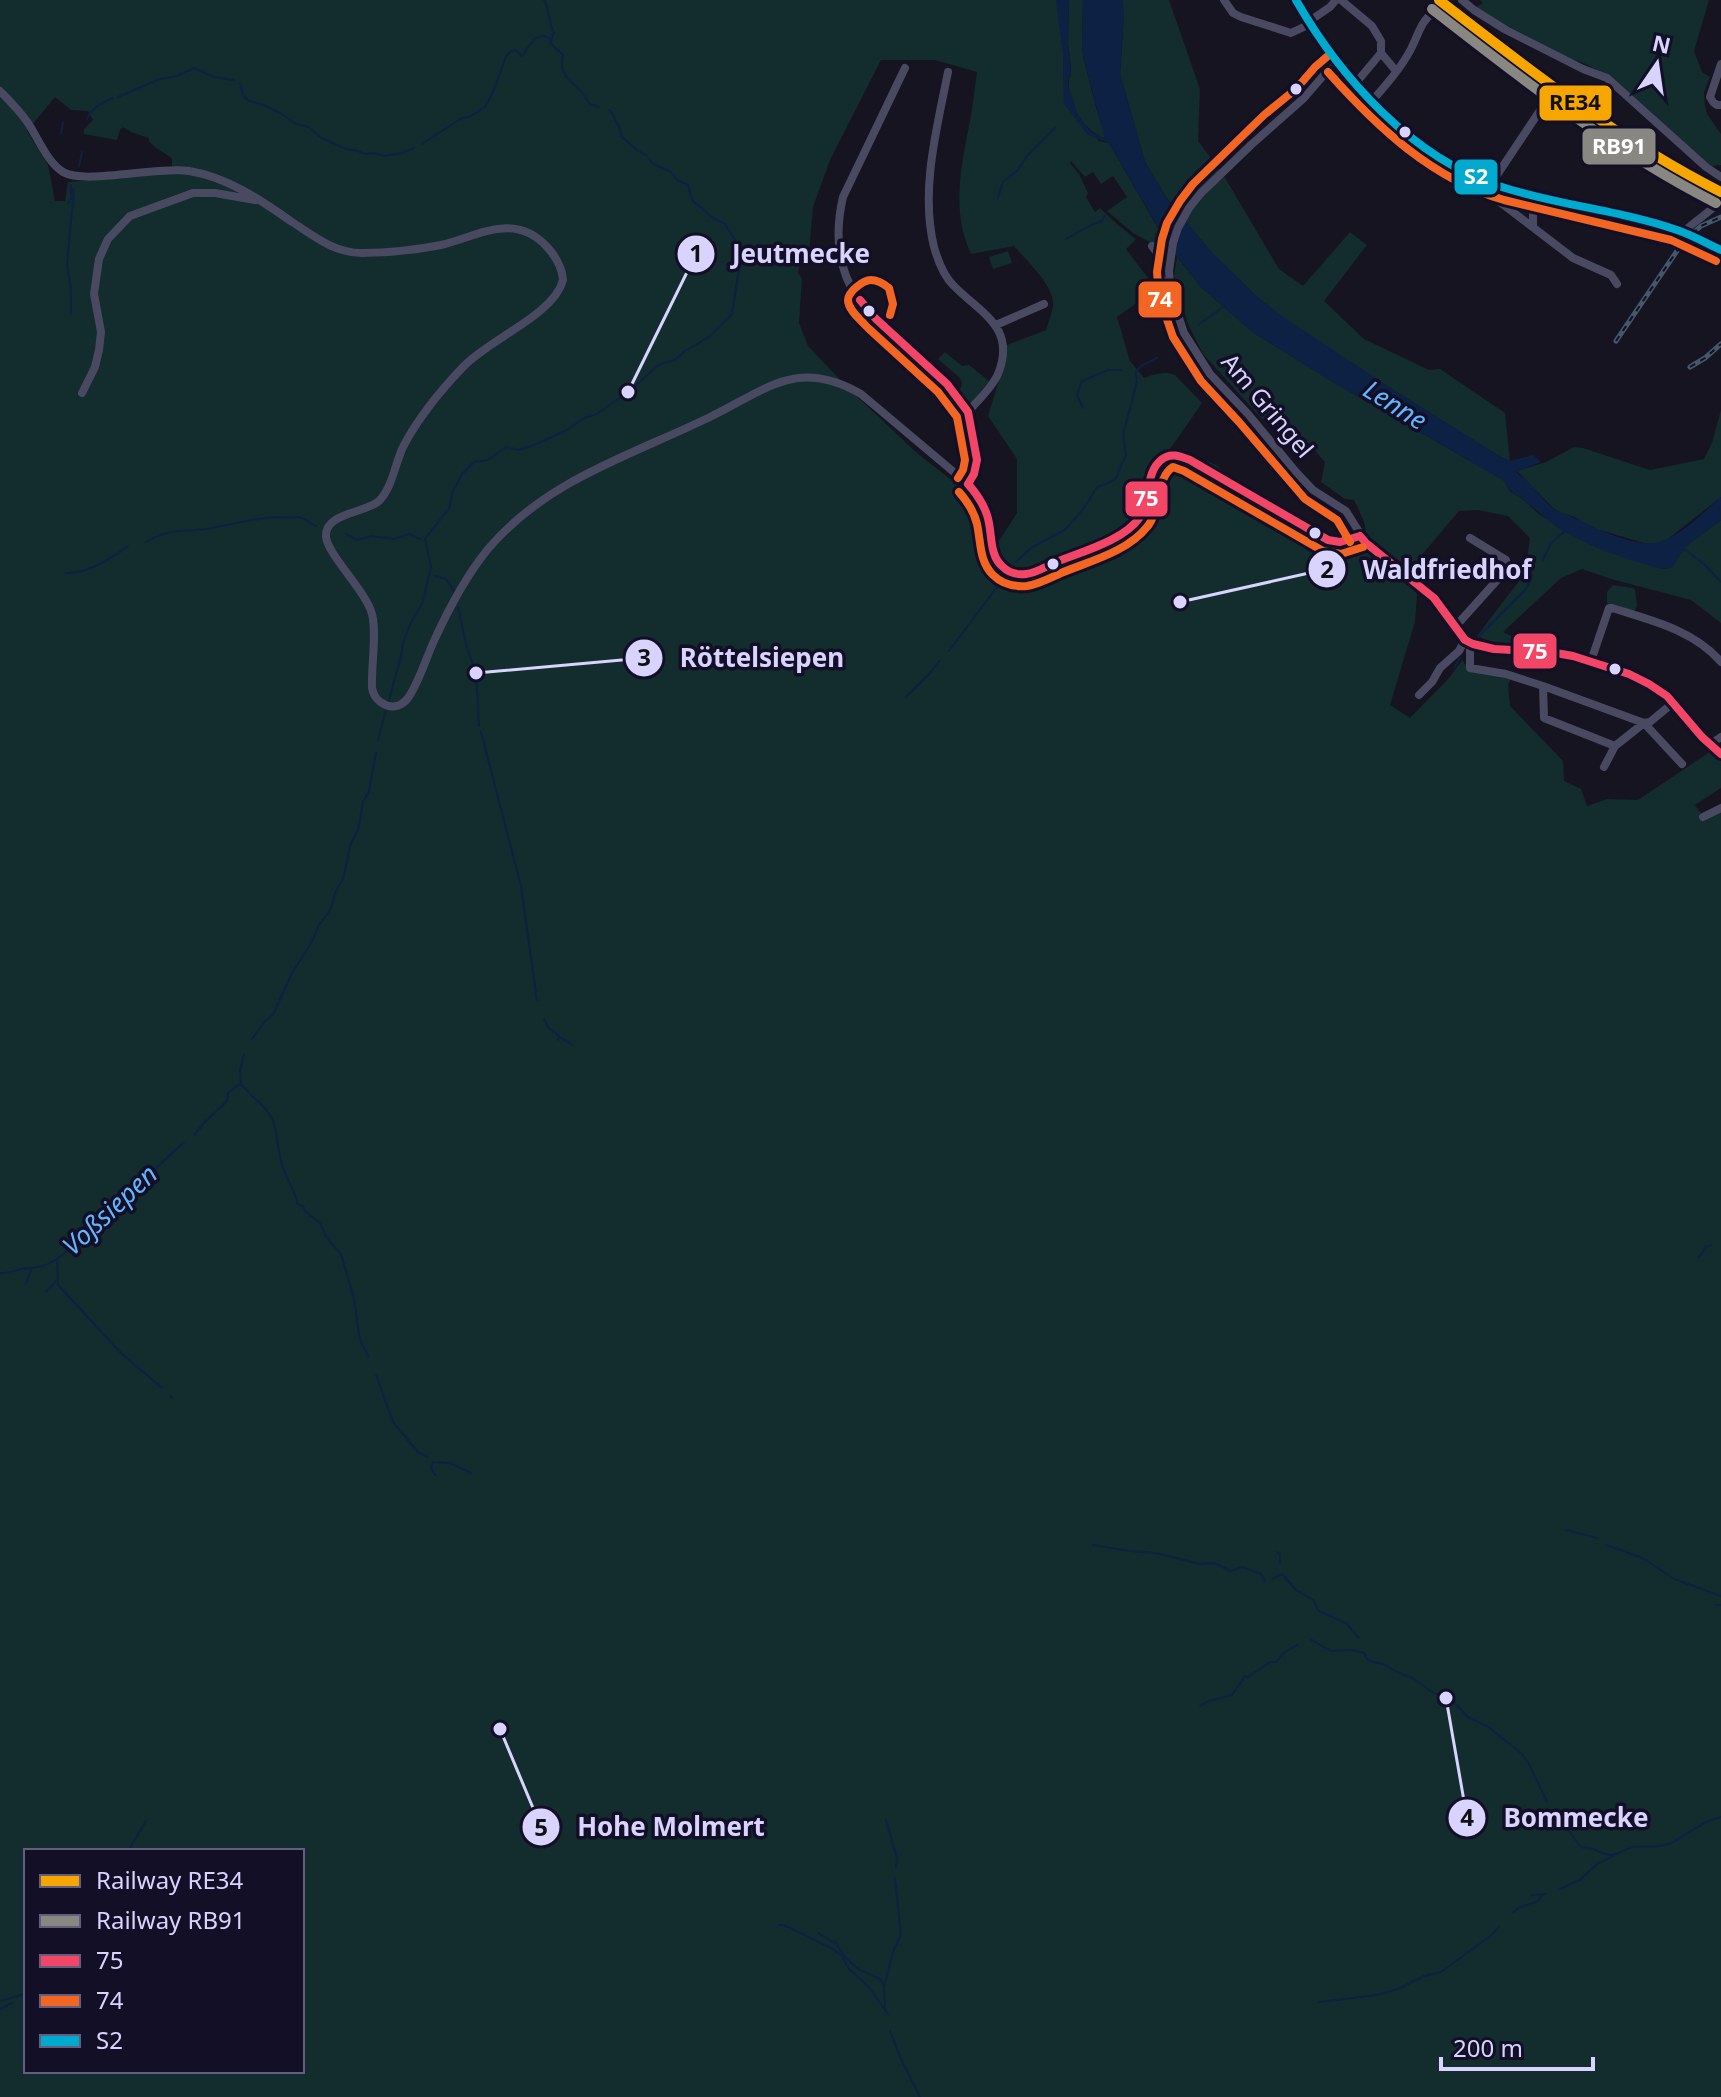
<svg xmlns="http://www.w3.org/2000/svg" width="1721" height="2097" font-family="'Noto Sans',sans-serif">
	<style>
		.green { fill: #132c2d; fill-rule: evenodd }
		.water { fill: #0d2144 }
		.lines { fill: none; stroke-linecap: round; stroke-linejoin: round }
		.stream { stroke: #0d2144; stroke-width: 2 }
		.minor { stroke: #4a4962; stroke-width: 8 }
		.major { stroke: #5e5373; stroke-width: 10 }
		.rail-casing { stroke: #43596b; stroke-width: 5 }
		.rail { stroke: #130f26; stroke-width: 2; stroke-dasharray: 6; stroke-linecap: butt }
		.bus-1-casing { stroke: #130f26; stroke-width: 14 }
		.bus-2-casing { stroke: #130f26; stroke-width: 14 }
		.bus-3-casing { stroke: #130f26; stroke-width: 14 }
		.bus-1 { stroke: #f34667; stroke-width: 8 }
		.bus-2 { stroke: #f26522; stroke-width: 8 }
		.bus-3 { stroke: #00a9ce; stroke-width: 8 }
		.rail-1-casing { stroke: #130f26; stroke-width: 16 }
		.rail-2-casing { stroke: #130f26; stroke-width: 16 }
		.rail-1 { stroke: #f7a600; stroke-width: 10 }
		.rail-2 { stroke: #898781; stroke-width: 10 }
		.bus-dot { fill: #d9d4ff; stroke: #130f26; stroke-width: 3 }
		.labels { text-anchor: middle; stroke-width: 7; stroke-linejoin: round; paint-order: stroke }
		.street-label { font-size: 24px; fill: #d9d4ff; stroke: #130f26 }
		.water-label { font-size: 26px; font-style: italic; fill: #62b6ff; stroke: #130f26 }
		.leader { fill: none; stroke: #d9d4ff; stroke-width: 3 }
		.callout-dot { fill: #d9d4ff; stroke: #130f26; stroke-width: 3 }
		.mark-label { font-size: 24px; text-anchor: middle; font-weight: bold; fill: #111 }
		.callout-label { font-size: 26px; text-anchor: middle; font-weight: bold; fill: #d9d4ff; stroke: #130f26; stroke-width: 7; stroke-linejoin: round; paint-order: stroke }
		.line-badge { stroke: #130f26; stroke-width: 3 }
		.badge-label { font-size: 22px; text-anchor: middle; font-weight: bold; fill: #fff }
		.pale-badge-label { font-size: 22px; text-anchor: middle; font-weight: bold; fill: #111 }
	</style>
	<rect width="100%" height="100%" fill="#161421"/>
	<!-- green -->
	<path class="green" d="M0 0H1063L1064 104 1099 141 1109 143 1167 244 1163 256 1153 244 1133 233 1107 211 1127 197 1113 176 1101 184 1093 172 1085 177 1071 161 1070 163 1079 174 1088 193 1086 197 1095 212 1100 208 1118 225 1136 239 1126 249 1148 278 1136 290 1144 298 1117 317 1130 361 1144 378C1155 374 1164 371 1175 375L1202 403 1168 452 1177 449 1216 465 1320 550 1359 552C1372 529 1364 523 1354 500L1345 499 1321 482 1325 462 1309 444 1286 437 1261 418 1203 354 1188 324 1174 276 1177 257 1201 287 1254 333 1333 382 1503 480 1510 491 1526 502 1540 515 1596 547 1658 568 1667 569 1672 566 1686 546 1721 520V623L1691 600 1615 580 1582 569 1561 578 1503 632 1516 638 1554 643V648L1492 642 1477 636 1525 573 1530 538 1508 516 1478 510 1459 511 1420 557 1415 622 1390 705 1410 718 1450 677 1462 660 1469 669 1511 678 1508 685 1510 706 1563 761 1564 781 1581 789 1587 806 1607 799 1638 800 1711 751 1721 757V788L1695 805 1705 819 1721 811V2097H0ZM881 60H935L977 72C975 87 973 102 971 116 962 161 950 210 971 254L1014 246C1026 260 1054 286 1053 304 1053 312 1048 322 1046 330L1007 345 1006 358 988 416 1017 459V513L990 555 968 493 917 453 848 388 808 346 799 323 802 279 798 273 801 258 809 253 813 207 830 160ZM55 97 71 110 88 111 93 120 84 129V134L117 140 120 130 123 127 131 132 149 138V141L156 148 172 158V173L68 182 65 201H55L48 165 27 131ZM26 1851H302V2071H26Z
		M1069 0H1083L1082 44 1083 56 1096 107 1106 139C1085 131 1068 107 1069 84 1069 73 1070 82 1071 71 1071 63 1069 54 1068 45 1068 30 1069 15 1069 0Z
		M1122 0H1169L1200 89 1198 141 1224 176 1279 269 1303 286 1350 232 1367 245 1324 301 1364 339 1429 370 1440 369 1505 413 1510 461 1499 456 1387 386 1279 315 1254 294 1211 252 1166 197 1145 162 1120 74 1124 12Z
		M1480 0H1709L1694 51 1702 72 1710 77 1704 92 1705 106 1707 114 1721 134V165L1711 166C1674 138 1614 66 1569 59L1474 8 1483 3Z
		M1008 251 1012 263 993 269 989 257Z
		M945 352 962 366 969 365 989 381 972 402 965 403 959 394 962 383 960 378 938 359Z
		M1721 410V497L1668 539 1657 543 1647 544 1590 527 1575 517 1561 513 1553 508 1517 471 1546 462 1574 447 1583 448 1650 470 1704 459 1712 443Z
		M1613 585 1633 588 1635 590 1637 606 1634 612 1607 603V592Z"/>
	<!-- water -->
	<path class="water" d="M1056 0H1069L1068 45 1071 73 1068 81 1069 88 1077 113 1084 124 1091 132 1105 139 1083 56 1082 44 1083 0H1122L1124 11 1120 74 1145 162 1166 197 1211 252 1254 294 1279 314 1387 386 1499 456 1510 461 1533 455 1541 462 1517 471 1518 474C1532 483 1541 499 1554 509 1561 514 1570 515 1577 519 1597 529 1638 549 1660 542 1683 534 1704 512 1721 497V520L1686 546 1672 567 1667 569 1658 568C1627 559 1594 549 1565 532 1550 524 1539 511 1525 501 1515 494 1509 491 1503 480L1333 382 1254 333 1201 287 1170 248 1109 143 1088 135 1064 104 1063 54Z"/>
	<g class="lines">
		<!-- stream -->
		<path class="stream" d="M544 0C550 10 548 23 554 32L550 43 563 55C559 71 566 78 578 88 583 92 586 99 590 104L599 107
			M240 84 244 97 249 101 264 105 280 113 296 124 308 127 322 138 346 149 355 150 365 154 374 153 385 156 402 153 414 148
			M118 97 160 79 177 76 194 68 214 77 234 80
			M87 119C91 108 103 102 113 98
			M61 134 63 122
			M422 144 460 119 471 116 485 107 494 90 506 56 510 52 515 50 522 56 535 38 544 36 551 39
			M79 166 82 152
			M71 185 70 187 74 190 67 263 71 291V314
			M998 198 1003 182 1017 171 1027 156 1055 128
			M68 203 72 197 71 190
			M1066 239 1093 224 1102 221 1105 215
			M1198 325 1226 305
			M1083 408 1077 395 1082 381 1108 370H1121
			M346 534 357 540 372 536 394 539 409 534 420 539
			M146 542C172 527 180 533 206 529 229 525 252 519 275 517 284 517 291 518 300 517L316 526
			M1683 548 1704 564 1721 582
			M1543 560 1551 543 1566 530
			M1016 562 1031 548 1066 529 1084 508 1097 487C1127 477 1113 475 1126 456L1123 435 1137 381 1136 372 1141 366 1157 358
			M66 573C86 574 111 559 128 546
			M435 576 446 579 454 591
			M458 607 467 648 476 673 479 726
			M1478 637 1526 589 1532 575
			M949 651 1006 575
			M1454 667 1460 658
			M906 697 930 673 939 661
			M388 704 401 656 403 643 411 622 422 604 431 567 425 539 450 507 452 493 462 474 474 462 488 460 506 447 519 450 534 445 567 430 584 418 597 414 628 392 660 364 675 360 685 351 709 337 732 314 739 269 737 243 724 223 714 219 692 200 688 185 677 180 671 172 652 163 647 156 637 150 622 137 620 129 612 113 609 110
			M481 732 521 886 537 1001
			M378 740 386 710
			M544 1019 548 1027 559 1036 558 1040
			M561 1038 573 1045
			M252 1039 265 1021 273 1015 292 973 311 943 319 925 331 909 335 893 343 879 351 843 358 830 363 802 369 791 376 752
			M241 1085 249 1092
			M251 1095C284 1122 272 1132 283 1168 287 1180 295 1191 298 1204L303 1206 305 1211 320 1223 327 1238 341 1254 354 1299 359 1334 362 1345 369 1357
			M194 1135 206 1121 227 1101 228 1093 241 1083 240 1071 244 1054
			M1698 1257 1701 1255 1706 1247 1711 1245
			M0 1273C9 1274 13 1271 21 1269 37 1267 41 1269 55 1260
			M26 1284 31 1270
			M46 1292 56 1281
			M376 1375 393 1422 418 1452 428 1457
			M162 1388 121 1353 58 1285 57 1259 82 1239 121 1200 131 1196 145 1176 155 1169 184 1142
			M170 1396 172 1398
			M433 1462 450 1463 471 1473
			M433 1462 431 1468 435 1475
			M1566 1530 1597 1538
			M1093 1545 1130 1551 1156 1553 1200 1564 1215 1563 1230 1571 1243 1567 1261 1574 1265 1581
			M1606 1545 1643 1558 1674 1579 1721 1596
			M1277 1552 1280 1554V1563
			M1273 1579 1282 1574 1296 1590 1313 1600 1319 1611 1346 1623 1359 1638
			M1716 1605H1721
			M1310 1639 1331 1651 1353 1650 1364 1653 1367 1659 1373 1662 1383 1664 1399 1673 1413 1678 1432 1692 1454 1702 1468 1717 1487 1726 1502 1738 1521 1753 1528 1762 1547 1802
			M1200 1706 1209 1701 1232 1695 1245 1676 1248 1677 1270 1662H1277L1282 1654 1297 1645
			M1557 1816 1581 1847C1585 1848 1589 1848 1593 1849 1600 1851 1603 1855 1611 1855 1619 1855 1625 1848 1634 1847 1647 1845 1659 1849 1671 1843 1688 1834 1703 1821 1721 1817
			M886 1820 897 1858 896 1868
			M128 1851 146 1821
			M1560 1889 1580 1880 1598 1863 1612 1857
			M1532 1895 1542 1894
			M1513 1912 1520 1907 1537 1902 1542 1895 1546 1894
			M779 1925H784L833 1949 842 1956 849 1969 868 1986 888 2014
			M818 1933 834 1943
			M835 1941 844 1956 858 1969 880 1979 884 1986 885 2008
			M884 1986 894 1949 901 1935 895 1878
			M0 2001 26 1994
			M1319 2002 1377 1995 1398 1989 1424 1976 1441 1972 1493 1934 1499 1926
			M0 2009 12 2003
			M890 2031 900 2057 920 2097"/>
		<!-- minor -->
		<path class="minor" d="M1224 0 1233 13 1241 17 1291 33 1310 24
			M1341 0 1372 26 1381 41V53L1396 71
			M1462 0 1474 10 1506 30 1583 69 1607 78 1706 167 1721 177
			M1308 22 1330 7 1336 0
			M1337 64 1323 76 1304 98 1252 144 1201 193 1189 208 1178 228 1173 243 1169 271 1171 294 1184 333 1210 374 1248 414 1296 472 1313 490 1346 511 1366 543 1434 598 1465 640 1482 648 1530 650 1573 656 1637 678 1657 688 1674 702 1709 745 1721 754
			M1721 64 1710 97 1713 102 1717 105H1721
			M905 68 843 197C837 223 836 250 846 276 860 314 908 348 937 375 948 385 962 399 968 413 972 422 973 434 975 443 977 459 977 471 968 484
			M948 72C937 128 920 190 934 247 938 261 943 275 953 285 980 313 1017 327 998 374 992 388 977 401 968 412
			M1355 84 1381 53
			M0 91C10 101 20 111 28 123 38 138 47 162 63 172 85 185 157 166 189 171 227 177 261 200 292 222 314 236 334 253 362 253 388 253 416 250 441 245 479 236 515 211 548 248 556 257 562 267 563 280 554 315 489 339 463 367 441 390 419 417 404 445 395 462 393 487 379 501 365 513 325 513 326 536 326 553 366 591 372 614 377 634 371 666 372 688 375 705 396 714 408 698 418 684 426 659 433 643 448 610 465 577 488 549 546 480 632 455 710 417 766 390 797 357 861 394L968 484C976 494 984 504 988 516 992 529 990 542 994 554 1001 577 1022 576 1041 569 1068 557 1129 538 1142 512 1150 497 1148 471 1161 460 1171 452 1180 455 1190 460L1328 540 1340 542 1360 536
			M1372 101C1386 85 1401 68 1411 49 1421 29 1419 24 1438 7L1526 77
			M1491 184 1547 100 1578 122
			M1479 192 1488 193 1573 258 1611 275 1617 284
			M1533 227V215L1538 196
			M1684 232C1696 219 1711 213 1721 199
			M1152 246 1161 258C1162 266 1157 274 1162 281L1170 282
			M996 325 1044 304
			M82 393 95 367 99 350 101 332 94 294 99 259 108 239 130 216 193 193H215L255 200
			M1455 627 1508 568 1506 560 1470 538
			M1470 643V668L1506 674 1543 686 1644 723 1682 764
			M1591 661 1609 608H1612C1650 620 1694 630 1721 662
			M1543 686 1544 718 1615 746
			M1419 695 1432 682 1440 668 1459 651 1465 640
			M1709 745 1721 737
			M1604 767 1615 746 1644 723 1650 722 1674 702
			M1703 817 1721 808"/>
		<!-- major -->
		<path class="major" d="M1296 0C1308 21 1320 43 1336 62 1373 109 1442 169 1500 187L1675 229 1690 235 1721 250"/>
		<defs>
			<path id="rail" d="M1616 341 1683 242 1701 226 1721 217
				M1690 367 1705 358 1721 344"/>
		</defs>
		<!-- rail casing -->
		<use href="#rail" class="rail-casing"/>
		<!-- rail -->
		<use href="#rail" class="rail"/>
		<defs>
			<path id="bus-1" d="M860 300 876 319 947 384 968 412 977 460 974 474 968 484
				M968 484C976 493 983 503 987 515 993 532 988 555 1003 567 1009 573 1017 575 1026 574 1036 573 1045 567 1054 563 1080 552 1124 541 1140 517 1151 500 1145 473 1161 460 1170 452 1180 456 1190 460L1328 540 1340 542 1360 536
				M1360 536 1366 543 1434 598 1465 640 1473 644 1494 649 1550 652 1573 656 1629 674 1649 684 1667 696 1702 737 1721 754"/>
			<path id="bus-2" d="M1329 55 1315 67 1296 89 1264 115 1193 184 1180 201 1167 223 1162 239 1157 272 1159 296 1173 337 1201 381 1239 422 1305 499 1337 520 1350 542
				M1328 72C1377 127 1432 179 1504 200L1671 240 1716 261
				M867 327C861 320 848 310 848 300 848 292 863 280 871 280 878 280 884 284 889 288L893 304 890 315
				M868 328 938 392 957 417 965 460 963 470 958 478
				M959 492C967 501 974 511 977 524 981 542 979 561 993 575 1002 584 1015 587 1027 586 1039 584 1050 578 1061 573 1090 561 1127 552 1147 527 1161 511 1156 477 1173 467L1184 471 1323 551 1341 554 1363 547"/>
			<path id="bus-3" d="M1296 0C1340 77 1412 158 1499 186 1555 205 1620 210 1677 230 1692 235 1706 243 1721 250"/>
		</defs>
		<!-- bus-1 casing -->
		<use href="#bus-1" class="bus-1-casing"/>
		<!-- bus-2 casing -->
		<use href="#bus-2" class="bus-2-casing"/>
		<!-- bus-3 casing -->
		<use href="#bus-3" class="bus-3-casing"/>
		<!-- bus-1 -->
		<use href="#bus-1" class="bus-1"/>
		<!-- bus-2 -->
		<use href="#bus-2" class="bus-2"/>
		<!-- bus-3 -->
		<use href="#bus-3" class="bus-3"/>
		<defs>
			<path id="rail-1" d="M1439 0C1530 70 1618 140 1721 192"/>
			<path id="rail-2" d="M1432 9C1523 80 1612 150 1716 203"/>
		</defs>
		<!-- rail-1 casing -->
		<use href="#rail-1" class="rail-1-casing"/>
		<!-- rail-2 casing -->
		<use href="#rail-2" class="rail-2-casing"/>
		<!-- rail-1 -->
		<use href="#rail-1" class="rail-1"/>
		<!-- rail-2 -->
		<use href="#rail-2" class="rail-2"/>
	</g>
	<!-- markers -->
	<g class="bus-dot">
		<circle cx="1296" cy="89" r="7"/>
		<circle cx="1405" cy="132" r="7"/>
		<circle cx="869" cy="311" r="7"/>
		<circle cx="1315" cy="533" r="7"/>
		<circle cx="1053" cy="564" r="7"/>
		<circle cx="1615" cy="669" r="7"/>
	</g>
	<g class="labels">
		<!-- street labels -->
		<g class="street-label">
			<text transform="translate(1267 406) rotate(50)" y="8">Am Gringel</text>
		</g>
		<!-- water labels -->
		<g class="water-label">
			<text transform="translate(1395 405) rotate(32)" y="9">Lenne</text>
			<text transform="translate(110 1210) rotate(-43)" y="9">Voßsiepen</text>
		</g>
	</g>
	<!-- callouts -->
	<path class="leader" d="M628 392L696 254M1180 602L1327 569M476 673L644 658M1446 1698L1467 1818M500 1729L541 1827"/>
	<g class="callout-dot">
		<circle cx="628" cy="392" r="8"/>
		<circle cx="1180" cy="602" r="8"/>
		<circle cx="476" cy="673" r="8"/>
		<circle cx="1446" cy="1698" r="8"/>
		<circle cx="500" cy="1729" r="8"/>
		<circle cx="696" cy="254" r="20"/>
		<circle cx="1327" cy="569" r="20"/>
		<circle cx="644" cy="658" r="20"/>
		<circle cx="1467" cy="1818" r="20"/>
		<circle cx="541" cy="1827" r="20"/>
	</g>
	<g class="mark-label">
		<text x="696" y="262">1</text>
		<text x="1327" y="578">2</text>
		<text x="644" y="666">3</text>
		<text x="1467" y="1826">4</text>
		<text x="541" y="1836">5</text>
	</g>
	<g class="callout-label">
		<text x="801" y="263">Jeutmecke</text>
		<text x="1447" y="579">Waldfriedhof</text>
		<text x="762" y="667">Röttelsiepen</text>
		<text x="1576" y="1827">Bommecke</text>
		<text x="671" y="1836">Hohe Molmert</text>
	</g>
	<g class="line-badge">
		<rect x="1538" y="84" width="75" height="38" rx="8" fill="#f7a600"/>
		<rect x="1581" y="127" width="76" height="39" rx="8" fill="#898781"/>
		<rect x="1453" y="158" width="46" height="38" rx="8" fill="#00a9ce"/>
		<rect x="1137" y="280" width="46" height="39" rx="8" fill="#f26522"/>
		<rect x="1124" y="480" width="45" height="38" rx="8" fill="#f34667"/>
		<rect x="1512" y="632" width="46" height="38" rx="8" fill="#f34667"/>
	</g>
	<g class="badge-label">
		<text x="1619" y="154">RB91</text>
		<text x="1476" y="184">S2</text>
		<text x="1160" y="307">74</text>
		<text x="1146" y="506">75</text>
		<text x="1535" y="659">75</text>
	</g>
	<g class="pale-badge-label">
		<text x="1575" y="110">RE34</text>
	</g>
	<!-- legend -->
	<rect x="24" y="1849" width="280" height="224" fill="#130f26" stroke="#625e7d" stroke-width="2"/>
	<rect x="40" y="1875" width="40" height="12" fill="#f7a600" stroke="#625e7d" stroke-width="2"/>
	<text x="96" y="1889" font-size="24" fill="#d9d4ff">Railway RE34</text>
	<rect x="40" y="1915" width="40" height="12" fill="#898781" stroke="#625e7d" stroke-width="2"/>
	<text x="96" y="1929" font-size="24" fill="#d9d4ff">Railway RB91</text>
	<rect x="40" y="1955" width="40" height="12" fill="#f34667" stroke="#625e7d" stroke-width="2"/>
	<text x="96" y="1969" font-size="24" fill="#d9d4ff">75</text>
	<rect x="40" y="1995" width="40" height="12" fill="#f26522" stroke="#625e7d" stroke-width="2"/>
	<text x="96" y="2009" font-size="24" fill="#d9d4ff">74</text>
	<rect x="40" y="2035" width="40" height="12" fill="#00a9ce" stroke="#625e7d" stroke-width="2"/>
	<text x="96" y="2049" font-size="24" fill="#d9d4ff">S2</text>
	<!-- north arrow -->
	<g transform="translate(1657 64) rotate(13)" stroke="#130f26" stroke-width="6" paint-order="stroke">
	<path d="M0-6L14 30L0 20L-14 30Z" fill="#d9d4ff"/>
	<text y="-12" font-size="22" font-weight="bold" text-anchor="middle" fill="#d9d4ff">N</text>
	</g>
	<!-- scale -->
	<path d="M1441 2057v12h152v-12" fill="none" stroke="#d9d4ff" stroke-width="4"/>
	<text x="1453" y="2057" font-size="24" fill="#d9d4ff" stroke="#130f26" stroke-width="6" paint-order="stroke">200 m</text>
</svg>
